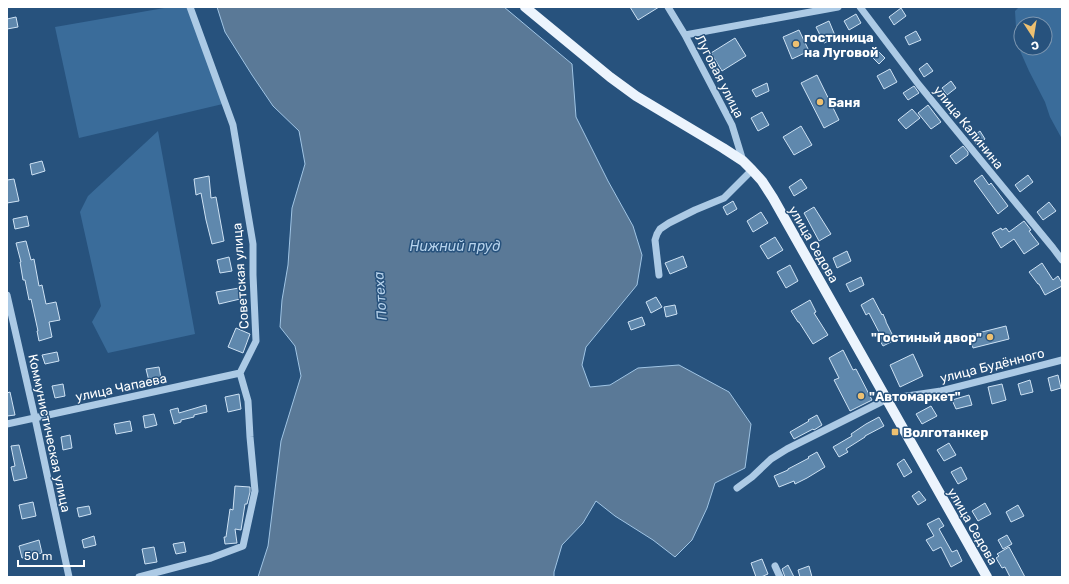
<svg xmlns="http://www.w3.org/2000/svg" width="1069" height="584" font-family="Rubik,sans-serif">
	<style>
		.green { fill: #3a6c9a; fill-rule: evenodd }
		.water { fill: #5a7997; stroke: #a0c5e5 }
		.building { fill: #5f88ad; stroke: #cee2f4 }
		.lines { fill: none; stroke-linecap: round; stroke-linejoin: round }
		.minor { stroke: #accae5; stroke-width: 7 }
		.major { stroke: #ecf4fd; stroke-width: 10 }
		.poi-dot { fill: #edc071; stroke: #27527d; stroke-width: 1.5 }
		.labels { text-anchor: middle; stroke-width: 3; stroke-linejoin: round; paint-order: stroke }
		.poi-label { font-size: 13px; font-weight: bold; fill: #fff; stroke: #27527d; text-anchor: start }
		.street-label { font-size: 13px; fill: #fff; stroke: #27527d }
		.water-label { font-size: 14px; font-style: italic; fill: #b7d3ec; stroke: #27527d }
	</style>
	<rect width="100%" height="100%" fill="#27527d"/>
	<!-- green -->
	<path class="green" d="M170 7H193L227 103 79 138 55 27Z
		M1019 7H1062V139L1050 117 1045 102 1029 71 1017 44 1015 11ZM1021 24H1045V48H1021Z
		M158 131 195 334 108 353 92 322 101 306 80 212 88 196Z"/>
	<!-- water -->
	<path class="water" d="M217 7H504L572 64 576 117 608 181 633 226 642 255 637 285 586 347 582 365 590 387 610 385 638 368 679 365 729 392 751 424 745 468 715 483 707 508 692 540 675 557 653 540 615 516 596 501 583 523 562 545 554 572V577H258L268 546 281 441 301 376 295 346 280 327 282 300 288 265 292 208 305 164 299 131 273 106 252 75 225 32Z"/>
	<!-- building -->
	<path class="building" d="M630 7H659L638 20Z
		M901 8 906 16 894 25 889 17Z
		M856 14 861 23 849 30 844 21Z
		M16 17 18 27 7 29V19Z
		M829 21 836 38 824 43 816 27Z
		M799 30 809 51 792 59 783 37Z
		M916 31 921 40 909 45 905 37Z
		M735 38 746 56 722 71 711 53Z
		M878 51 885 58 879 64 872 57Z
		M927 63 933 71 924 77 919 69Z
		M890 69 897 82 884 89 877 76Z
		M817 75 839 120 824 128 801 83Z
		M951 81 956 88 947 95 942 88Z
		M767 83 769 91 756 97 752 90Z
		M914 86 919 93 908 100 903 93Z
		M928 105 941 122 931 129 918 113Z
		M912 109 920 118 906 129 898 120Z
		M762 112 769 125 758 131 751 118Z
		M801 126 812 145 794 155 783 137Z
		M980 131 985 139 977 145 972 137Z
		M963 146 968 152V155L956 164 950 156Z
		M42 161 45 171 32 175 30 164Z
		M982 175 989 185 991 183 1008 206 998 214 974 181Z
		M1028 175 1033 182 1020 192 1015 185Z
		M209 176 211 198 216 197 224 241 212 244 206 220 201 193 196 195 194 179Z
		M14 179 19 201 7 203V180Z
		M801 179 807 188 794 196 789 187Z
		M733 201 737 209 727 215 723 207Z
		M1049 202 1056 211 1043 220 1037 212Z
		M814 207 831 234 819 241 804 213Z
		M761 212 768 223 753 232 747 221Z
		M27 216 29 226 15 229 13 219Z
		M1024 221 1031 230 1029 231 1039 244 1024 254 1014 239 1001 248 992 233 1001 228 1002 230 1006 228 1009 232Z
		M775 237 783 250 768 259 760 246Z
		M26 241 31 260 34 259 39 286 42 285 46 304 56 302 60 320 49 322 52 337 39 341 37 331H38L31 299 29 300 25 280H23L20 262H21L16 243Z
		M847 251 851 261 837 268 833 258Z
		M683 256 687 267 670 274 665 263Z
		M229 257 232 271 220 273 217 260Z
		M1042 263 1053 280 1058 276 1062 283V286L1045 295 1039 284H1038L1029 272Z
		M790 265 798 281 786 288 777 272Z
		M861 277 864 285 850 292 846 284Z
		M239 288 240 299 219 304 216 292Z
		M656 297 662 307 651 313 646 302Z
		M873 298 882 315 883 314 886 321V322L895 340 883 346 879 339 882 338 869 313 866 315 861 305Z
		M810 300 816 312 814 313 828 335 813 344 799 322H798L791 311Z
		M675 305 677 314 666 317 664 307Z
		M642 317 645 325 631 330 628 322Z
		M1006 326 1009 339 973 348 970 335Z
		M236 328 250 334 243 353 228 347Z
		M843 350 853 370 856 369 872 400 850 411 834 380 839 378 829 358Z
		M57 352 59 361 45 364 42 355Z
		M913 354 923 376 900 387 890 365Z
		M159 367 161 378 149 381 146 369Z
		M1058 375 1061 388 1051 391 1048 378Z
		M1030 380 1033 392 1021 395 1018 384Z
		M63 384 65 396 55 398 52 386Z
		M1002 384 1006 400 992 404 988 387Z
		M10 392 15 415 7 416V393Z
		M239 394 241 409 228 412 225 397Z
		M969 395 972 405 956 409 952 400Z
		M206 405 207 412 194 415V417L181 420V422L174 424 170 410 178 408 179 413Z
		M931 406 937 416 922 424 916 414Z
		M154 414 157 425 145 428 143 416Z
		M817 415 822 425 814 430 813 429 794 439 790 432 809 421 808 420Z
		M879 417 884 426 865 436V437L846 449 848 452 839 457 833 447 852 436 851 434 866 424Z
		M130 421 132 431 116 434 114 424Z
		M70 435 72 448 63 450 61 437Z
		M949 443 956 455 944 461 937 450Z
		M19 445 27 478 14 481 11 467 15 466 11 446Z
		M817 452 825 467 807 478 795 484 794 481 779 487 774 476 788 470V469L809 458 808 457Z
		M904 459 912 472 904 477 897 464Z
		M961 467 967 479 958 484 951 472Z
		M235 486 250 487V492L247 504H245L241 530 235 529 237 543 225 544 224 537H226L230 509 233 510Z
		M919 491 926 500 918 505 912 496Z
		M33 502 36 516 22 519 19 505Z
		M985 503 991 514 978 521 972 511Z
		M1018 505 1024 516 1011 522 1006 512Z
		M89 506 91 514 79 517 77 508Z
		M939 518 944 526 939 529 952 552 957 550 962 561 951 567 941 547 933 551 926 540 934 536 927 524Z
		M1007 535 1012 544 1003 549 998 540Z
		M94 536 96 545 84 548 82 540Z
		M39 540 42 553 22 558 19 546Z
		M184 542 186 552 176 554 173 544Z
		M154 547 157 562 145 564 142 549Z
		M1009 547 1016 560 1025 577H1010L1005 567 1002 568 996 558 999 556 997 554Z
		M762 559 768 574 761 577H756L751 563Z
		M788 565 794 577H785L782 569Z
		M809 566 812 577H800L798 570Z"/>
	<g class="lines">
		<!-- minor -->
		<path class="minor" d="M668 7 685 35
			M860 7 919 85 1053 248 1062 260
			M743 161 732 125 685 35 838 7
			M659 275 655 240 657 234 660 229 669 223 695 210 724 198 752 170
			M7 295 35 418 69 577
			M7 424 240 373
			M737 488 752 477 771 459 787 449 887 399 941 391 1062 360
			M775 566 780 577
			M139 577 211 558 243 546 255 491 250 437 248 401 240 373 256 341 253 275V244L233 125 190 7"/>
		<!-- major -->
		<path class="major" d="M525 7 610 77 636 96 723 148 743 161 752 170 762 181 773 198 987 577"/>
	</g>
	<!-- markers -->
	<g class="poi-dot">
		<circle cx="796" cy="44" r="4"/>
		<circle cx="820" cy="102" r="4"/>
		<circle cx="990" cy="337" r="4"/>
		<circle cx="861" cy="396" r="4"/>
		<rect x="891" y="428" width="8" height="8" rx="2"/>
	</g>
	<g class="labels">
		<!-- poi labels -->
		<g class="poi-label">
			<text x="804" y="42">гостиница<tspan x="804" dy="15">на Луговой</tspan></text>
			<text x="828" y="107">Баня</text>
			<text x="982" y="342" text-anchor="end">"Гостиный двор"</text>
			<text x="869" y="401">"Автомаркет"</text>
			<text x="903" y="437">Волготанкер</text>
		</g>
		<!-- street labels -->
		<g class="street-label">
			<text transform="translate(720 76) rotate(63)" y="5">Луговая улица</text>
			<text transform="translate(969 127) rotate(51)" y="5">улица Калинина</text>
			<text transform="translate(814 244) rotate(60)" y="5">улица Седова</text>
			<text transform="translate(240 276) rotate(-94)" y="5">Советская улица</text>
			<text transform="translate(992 365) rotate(-14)" y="5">улица Будённого</text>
			<text transform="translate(121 387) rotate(-12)" y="5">улица Чапаева</text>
			<text transform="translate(50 433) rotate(78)" y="5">Коммунистическая улица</text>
			<text transform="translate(973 526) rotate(60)" y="5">улица Седова</text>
		</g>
		<!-- water labels -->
		<g class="water-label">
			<text x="455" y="251">Нижний пруд</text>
			<text transform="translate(380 296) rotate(-94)" y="5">Потеха</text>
		</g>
	</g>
	<!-- border -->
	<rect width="1069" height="584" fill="none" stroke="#ffffff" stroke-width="16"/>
	<!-- north arrow -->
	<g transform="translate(1033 36) rotate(168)"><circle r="19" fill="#27527d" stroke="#7d97b1"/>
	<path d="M0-3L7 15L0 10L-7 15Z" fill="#edc071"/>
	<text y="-6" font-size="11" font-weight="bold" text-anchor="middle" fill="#ffffff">С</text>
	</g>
	<!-- scale -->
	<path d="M18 560v6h66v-6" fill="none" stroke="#ffffff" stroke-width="2"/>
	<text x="24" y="560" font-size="12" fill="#ffffff" stroke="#27527d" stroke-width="3" paint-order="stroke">50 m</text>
</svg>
